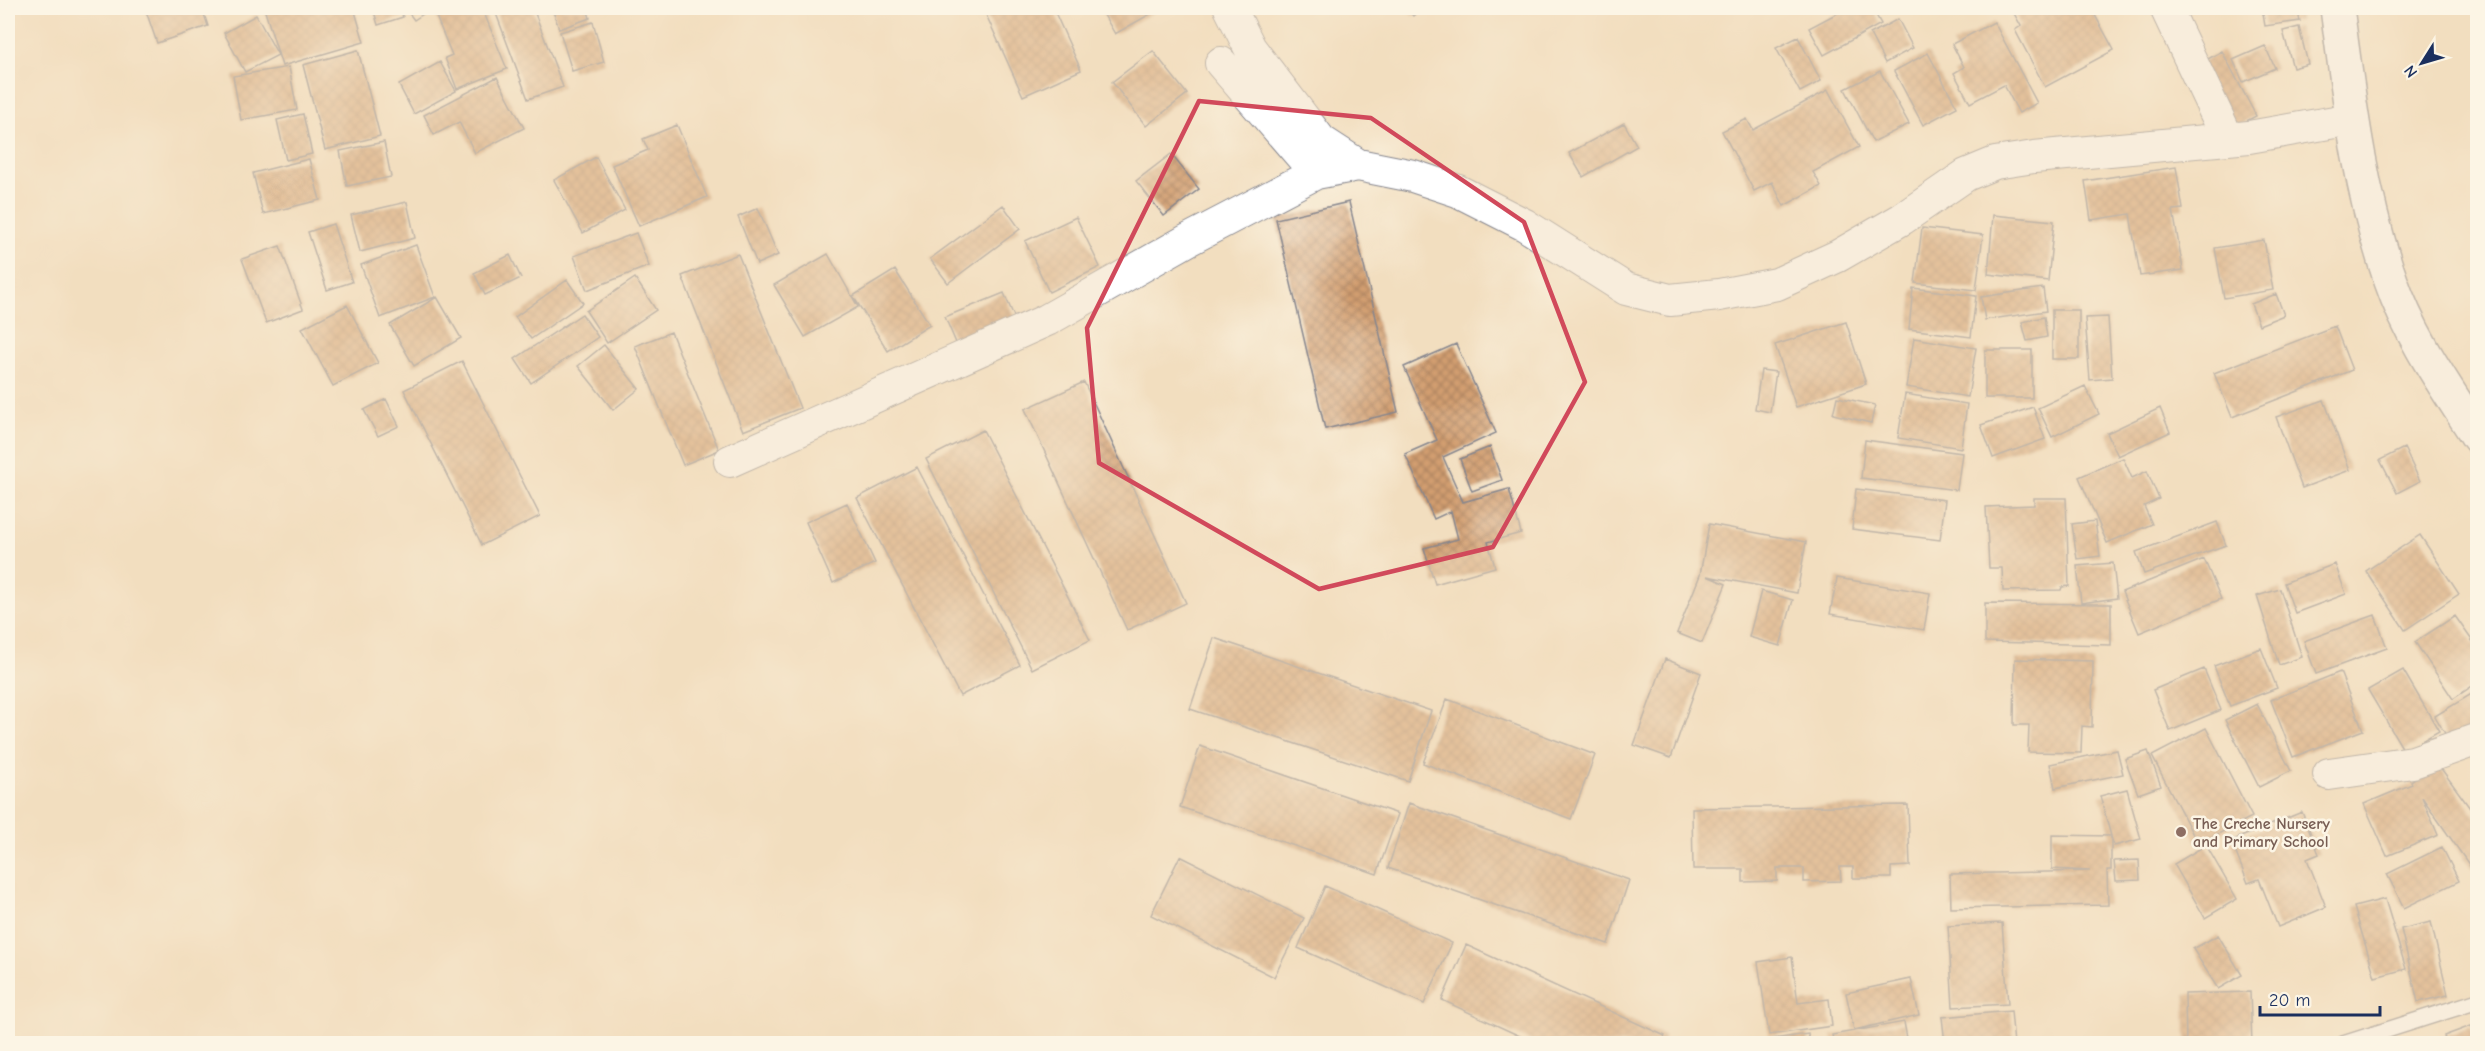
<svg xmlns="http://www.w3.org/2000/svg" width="2485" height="1051" font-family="'Comic Neue',sans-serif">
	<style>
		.building { fill: url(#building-cross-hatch) }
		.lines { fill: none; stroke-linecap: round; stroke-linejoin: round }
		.service-casing { stroke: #86868e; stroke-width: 18 }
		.minor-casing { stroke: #86868e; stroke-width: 34 }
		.tertiary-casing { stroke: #86868e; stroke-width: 36 }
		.service { stroke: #fff; stroke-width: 15 }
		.minor { stroke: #fff; stroke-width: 32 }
		.tertiary { stroke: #fff; stroke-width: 33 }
		.marked { fill: none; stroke: #d1495b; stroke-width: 4.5; stroke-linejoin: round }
		.education-dot { fill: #8d6e63; stroke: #fcf5e5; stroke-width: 2 }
		.labels { text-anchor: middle; stroke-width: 5; stroke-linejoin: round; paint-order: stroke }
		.education-label { font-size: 16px; font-weight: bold; fill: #785e54; stroke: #fcf5e5; text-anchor: start }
	</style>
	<defs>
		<pattern id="building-cross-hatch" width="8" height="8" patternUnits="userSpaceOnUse" patternTransform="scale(1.5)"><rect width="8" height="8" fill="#d29e70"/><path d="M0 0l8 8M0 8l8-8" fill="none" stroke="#aa815f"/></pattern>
	</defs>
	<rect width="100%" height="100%" fill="#fcf5e5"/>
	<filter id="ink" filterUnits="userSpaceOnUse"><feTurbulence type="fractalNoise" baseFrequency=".0167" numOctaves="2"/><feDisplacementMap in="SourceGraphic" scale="12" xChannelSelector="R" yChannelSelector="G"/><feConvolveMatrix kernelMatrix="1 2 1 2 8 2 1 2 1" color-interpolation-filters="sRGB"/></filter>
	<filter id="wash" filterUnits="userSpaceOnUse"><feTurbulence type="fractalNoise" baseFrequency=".008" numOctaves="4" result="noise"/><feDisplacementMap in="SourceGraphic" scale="24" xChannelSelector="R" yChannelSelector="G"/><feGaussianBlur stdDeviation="1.35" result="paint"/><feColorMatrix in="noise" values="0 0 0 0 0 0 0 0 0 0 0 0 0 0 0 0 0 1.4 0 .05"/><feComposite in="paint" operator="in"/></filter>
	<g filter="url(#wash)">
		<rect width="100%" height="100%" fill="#f2debf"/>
		<g id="blocks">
			<!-- building -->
			<path class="building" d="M145 8H202L208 26 157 43Z
				M264 8H354L364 42 282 66Z
				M373 8H400L403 17 378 25Z
				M405 8H432L414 20Z
				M451 8H482L507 69 457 89 445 58 452 55 435 14Z
				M494 8H533L563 87 528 99Z
				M552 8H587L590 18 559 29Z
				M983 8H1053L1081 70 1023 96Z
				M1100 8H1161L1115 34Z
				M1406 8H1422L1413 16Z
				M1847 8H1872L1881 24 1824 55 1809 28Z
				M2011 8H2091L2114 50 2045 87 2015 30 2021 26Z
				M2262 8H2297L2300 21 2265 26Z
				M256 15 278 55 245 72 224 33Z
				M1898 19 1913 48 1885 63 1870 34Z
				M593 22 604 62 572 71 560 32Z
				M1994 22 2037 103 2019 113 2004 85 1970 103 1954 73 1964 67 1952 44Z
				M2299 27 2308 64 2293 68 2283 31Z
				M1798 37 1821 81 1800 92 1776 48Z
				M2265 46 2275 68 2243 82 2233 60Z
				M358 50 380 136 325 150 303 65Z
				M1153 51 1187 94 1146 126 1112 82Z
				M2222 51 2256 116 2233 128 2199 64Z
				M1928 53 1957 107 1923 125 1894 71Z
				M440 62 456 91 414 114 399 85Z
				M289 67 297 110 241 120 233 76Z
				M1880 71 1909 124 1873 142 1845 89Z
				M497 77 524 128 475 153 459 122 434 135 424 115Z
				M1828 90 1859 147 1813 172 1821 186 1784 206 1772 182 1754 191 1722 131 1747 119 1753 130Z
				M303 114 312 154 286 160 277 120Z
				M1624 123 1637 146 1583 177 1569 153Z
				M677 125 707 197 639 226 612 165 648 150 643 139Z
				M384 142 391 177 347 186 340 151Z
				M1171 154 1199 189 1164 216 1136 181Z
				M596 157 625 210 583 233 554 180Z
				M309 159 320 200 263 214 253 173Z
				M2176 167 2183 209 2173 210 2183 270 2140 276 2130 214 2091 220 2085 181Z
				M407 202 415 238 360 252 351 215Z
				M1349 202 1398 412 1325 429 1276 219Z
				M1003 205 1020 229 948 283 930 259Z
				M758 208 778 255 757 264 738 217Z
				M1993 215 2054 221 2048 281 1988 274Z
				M1076 217 1100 267 1049 292 1025 241Z
				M333 224 352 282 327 290 308 232Z
				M1922 228 1983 235 1976 290 1915 283Z
				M636 233 649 266 587 290 574 256Z
				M2264 240 2273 290 2224 298 2215 248Z
				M416 245 435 297 380 318 361 265Z
				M280 246 303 309 266 323 242 259Z
				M738 254 800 408 743 431 682 276Z
				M828 254 858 307 805 337 774 285Z
				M510 255 521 278 485 295 474 273Z
				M895 270 930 325 888 351 853 296Z
				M635 278 656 310 607 343 586 311Z
				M567 280 583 303 531 339 515 317Z
				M1913 288 1976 296 1971 337 1909 329Z
				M2043 288 2046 311 1985 320 1981 297Z
				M1004 293 1018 326 959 350 945 317Z
				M2276 294 2284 315 2259 325 2251 304Z
				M437 297 461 338 414 366 390 325Z
				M347 305 378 363 333 386 302 328Z
				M2052 310H2079V359H2052Z
				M582 314 598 337 531 383 515 359Z
				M2044 317 2047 337 2027 341 2022 322Z
				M2108 317 2112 378 2090 380 2085 318Z
				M1846 322 1866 384 1796 407 1775 345Z
				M2335 326 2352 370 2232 417 2214 373Z
				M671 332 719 450 683 465 635 346Z
				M1914 338 1976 348 1968 397 1906 387Z
				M1456 344 1496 433 1443 457 1463 502 1509 489 1521 533 1488 542 1495 567 1435 584 1424 548 1458 539 1451 511 1434 519 1405 454 1437 440 1404 367Z
				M604 345 639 389 613 410 578 366Z
				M1985 350H2032V398H1985Z
				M462 361 540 516 482 545 404 390Z
				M1761 370 1776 372 1770 412 1755 409Z
				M1084 382 1186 603 1127 630 1025 409Z
				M2085 386 2099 414 2052 437 2038 408Z
				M1905 394 1967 404 1961 448 1898 438Z
				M1837 397 1875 405 1871 423 1833 414Z
				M386 399 399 426 378 436 364 410Z
				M2324 400 2350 470 2302 488 2276 417Z
				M2033 407 2045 439 1993 458 1981 425Z
				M2160 408 2170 432 2118 456 2107 433Z
				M983 430 1090 640 1032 669 926 459Z
				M1865 440 1962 453 1957 490 1861 478Z
				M1490 447 1502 480 1472 491 1460 459Z
				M2404 448 2420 481 2397 493 2380 460Z
				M2123 458 2132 478 2147 471 2159 499 2144 506 2152 524 2107 543 2079 477Z
				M917 467 1020 665 960 696 857 498Z
				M1856 489 1945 500 1940 540 1852 529Z
				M2034 498H2066L2069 586 2062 587 2061 590 2003 591 2002 568H1989L1986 507 2034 505Z
				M847 503 875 563 833 583 806 522Z
				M2095 521 2100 556 2077 559 2072 524Z
				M2217 522 2226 545 2144 574 2136 552Z
				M1709 524 1806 542 1797 593 1707 576 1726 584 1702 643 1677 633 1700 575Z
				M2420 535 2459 594 2405 630 2366 571Z
				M2204 559 2221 599 2139 633 2122 592Z
				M2113 563 2117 598 2081 603 2077 566Z
				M2335 564 2346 594 2295 613 2284 583Z
				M1837 578 1930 593 1924 630 1830 614Z
				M2280 589 2302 657 2279 665 2257 596Z
				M1761 591 1793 600 1780 646 1749 637Z
				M1985 603 2111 604V645L1985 642Z
				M2375 615 2387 648 2316 674 2304 641Z
				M2455 616 2478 649V682L2453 699 2415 642Z
				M1214 638 1431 711 1408 781 1190 709Z
				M2261 648 2277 688 2230 706 2214 666Z
				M1665 659 1701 673 1671 758 1634 745Z
				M2015 659 2093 661 2092 727 2082 726 2081 753 2028 752 2029 725H2014Z
				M2204 669 2221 710 2170 731 2153 690Z
				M2403 670 2439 731 2404 751 2368 690Z
				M2340 672 2363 730 2293 757 2271 700Z
				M2478 690V727L2451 744 2435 716Z
				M1447 699 1595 755 1571 819 1423 763Z
				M2257 704 2291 771 2259 787 2225 720Z
				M2206 728 2252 817 2198 844 2152 756Z
				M1200 746 1398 814 1377 874 1180 807Z
				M2117 750 2123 774 2055 788 2050 764Z
				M2148 751 2161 786 2138 794 2125 759Z
				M2437 763 2478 819V865L2472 869 2422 797 2438 835 2387 856 2364 804 2412 784 2411 781Z
				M2127 789 2141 839 2114 846 2111 837V870H2107L2108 905 1951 908 1950 874 2090 871 2052 869V835L2111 836 2100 796Z
				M1409 803 1629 880 1608 944 1388 868Z
				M1908 805 1910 866 1891 867V878H1853V867H1840L1841 881 1804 882V868H1777V881L1743 882V869H1693L1692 808Z
				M2302 812 2319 854 2307 859 2326 907 2278 927 2259 879 2248 883 2231 841Z
				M2206 845 2237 899 2205 918 2174 864Z
				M2442 847 2459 881 2404 908 2387 874Z
				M1180 856 1304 918 1274 977 1151 915Z
				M2139 860 2140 880 2116 881 2114 861Z
				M1325 886 1452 943 1424 1004 1298 948Z
				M2385 899 2406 969 2375 977 2354 907Z
				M2431 922 2448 995 2418 1002 2401 929Z
				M2002 923 2008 1004 1953 1007 1948 926Z
				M2218 935 2242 975 2218 989 2193 949Z
				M1466 945 1665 1036 1662 1044H1537L1442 1000Z
				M1792 957 1798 1003 1829 999 1832 1026 1769 1035 1758 962Z
				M1911 979 1919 1015 1854 1030 1846 993Z
				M2250 992 2252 1044H2186L2185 994Z
				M2011 1011 2014 1044H1945L1942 1017Z
				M1904 1022 1908 1044H1834L1832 1035Z
				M2471 1026 2477 1044H2447L2444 1036Z
				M1808 1034 1809 1044H1752V1042Z"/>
		</g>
	</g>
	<g filter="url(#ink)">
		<use href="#blocks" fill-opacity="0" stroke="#86868e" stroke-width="1.5"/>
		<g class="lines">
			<defs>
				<path id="service" d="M2343 1044 2478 1001"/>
				<path id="minor" d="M1230 8 1250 48 1321 141 1358 165
					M2166 8 2228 139
					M1221 63 1316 173
					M730 461 1047 320 1188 240 1316 173 1358 165 1413 176 1458 191 1525 225 1626 289 1670 300 1719 295 1777 284 1838 256 1902 219 1966 175 1995 163 2034 157 2249 137 2352 119
					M2329 774 2413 762 2478 739"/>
				<path id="tertiary" d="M2337 8C2349 99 2360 193 2391 281 2410 337 2446 387 2478 437"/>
			</defs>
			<!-- service casing -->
			<use href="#service" class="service-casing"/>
			<!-- minor casing -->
			<use href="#minor" class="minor-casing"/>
			<!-- tertiary casing -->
			<use href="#tertiary" class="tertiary-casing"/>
			<!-- service -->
			<use href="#service" class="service"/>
			<!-- minor -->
			<use href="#minor" class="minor"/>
			<!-- tertiary -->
			<use href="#tertiary" class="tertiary"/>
		</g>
	</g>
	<!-- marked area -->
	<path d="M0 0H2485V1051H0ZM1199 101 1371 118 1524 222 1585 382 1493 547 1319 589 1099 463 1087 328Z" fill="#f2debf" fill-opacity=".55" fill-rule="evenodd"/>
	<path class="marked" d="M1199 101 1371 118 1524 222 1585 382 1493 547 1319 589 1099 463 1087 328Z"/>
	<!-- markers -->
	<circle class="education-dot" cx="2181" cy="832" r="6"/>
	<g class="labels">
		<!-- education labels -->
		<g class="education-label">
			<text x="2193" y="829">The Creche Nursery<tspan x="2193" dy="18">and Primary School</tspan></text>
		</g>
	</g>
	<!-- margin -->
	<rect width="2485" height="1051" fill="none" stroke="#fcf5e5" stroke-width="30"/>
	<!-- north arrow -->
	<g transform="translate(2422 63) rotate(233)" stroke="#fcf5e5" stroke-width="4.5" paint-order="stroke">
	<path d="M0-4.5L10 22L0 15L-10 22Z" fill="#1b2f5e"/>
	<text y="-9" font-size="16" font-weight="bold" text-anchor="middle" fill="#1b2f5e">N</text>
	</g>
	<!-- scale -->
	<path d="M2260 1006v9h120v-9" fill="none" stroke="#1b2f5e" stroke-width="3"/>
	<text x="2269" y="1006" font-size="18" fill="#1b2f5e" stroke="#fcf5e5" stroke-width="4.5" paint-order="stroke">20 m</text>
</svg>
